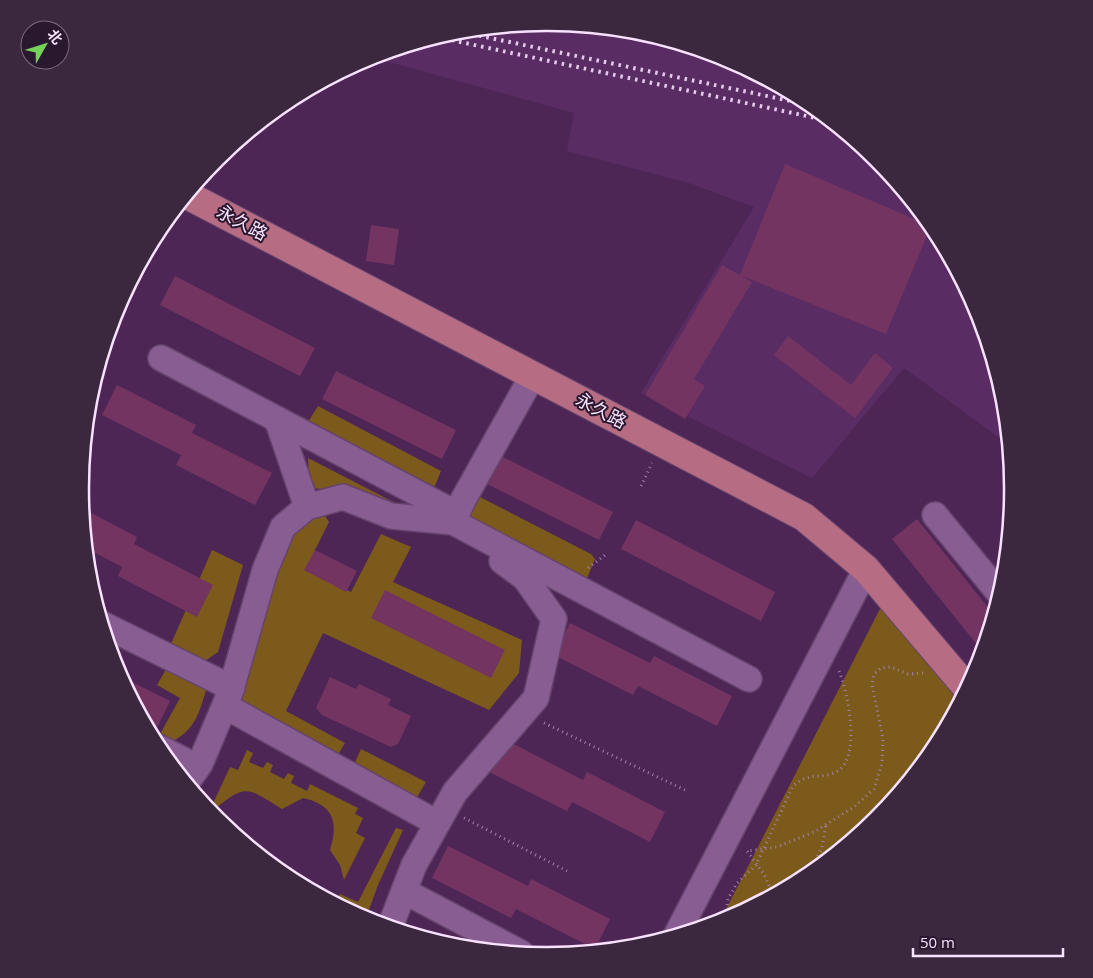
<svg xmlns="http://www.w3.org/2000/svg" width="1093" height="978" font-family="'Open Sans','Noto Sans SC',sans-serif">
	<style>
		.built { fill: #592d64 }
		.green { fill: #7c5a1b }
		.building { fill: #733461 }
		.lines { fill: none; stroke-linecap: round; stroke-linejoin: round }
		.minor-casing { stroke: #66446e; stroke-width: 28 }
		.major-casing { stroke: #66446e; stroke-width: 30 }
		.path { stroke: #a283aa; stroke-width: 3; stroke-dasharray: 1 4; stroke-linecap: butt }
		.minor { stroke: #885e92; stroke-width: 25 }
		.major { stroke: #b66c82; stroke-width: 28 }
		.rail { stroke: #e5cceb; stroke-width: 4; stroke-dasharray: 2.5 5; stroke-linecap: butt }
		.labels { text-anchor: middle; stroke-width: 4; stroke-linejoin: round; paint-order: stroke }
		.street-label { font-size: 18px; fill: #f9e2ff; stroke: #2a182e }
		.rim { fill: none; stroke: #f9e2ff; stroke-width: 2.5 }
	</style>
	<rect width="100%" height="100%" fill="#4d2656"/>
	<!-- built -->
	<path class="built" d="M547 23 638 32 725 58 806 101 877 159 935 230 978 311 1004 398 1009 445 904 368 812 478 641 393 754 207 689 183 567 151 574 113 371 57 456 31Z"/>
	<!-- green -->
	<path class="green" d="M318 406 441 471 432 493 305 427Z
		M308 458 405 508 338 490 310 488Z
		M480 497 591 554 595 559 585 583 457 521 470 498Z
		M323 513 329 522 305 570 351 592 381 534 411 547 393 582 522 640 519 673 489 710 323 633 286 711 345 743 336 758 232 704 288 533 304 519Z
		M212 550 243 565 218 652 205 661 171 644Z
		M883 603 963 695 934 748 876 819 805 877 720 921Z
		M168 666 208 684C200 708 198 728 173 741L159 736 180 698 157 685Z
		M361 749 426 782 416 799 353 767Z
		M247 750 253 753 249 762 263 768 267 762 273 765 270 772 284 779 288 773 294 776 291 783 307 791 310 784 358 808 355 814 363 818 356 833 365 838 344 880 340 865 330 850C339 821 333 805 303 798L282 809C245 786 246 784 211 812L210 810 230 767 238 770Z
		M396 828 403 830 378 885 367 915 363 917 335 903 340 894 358 902Z"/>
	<!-- building -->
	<path class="building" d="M785 164 931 226 886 334 740 275Z
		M371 225 399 229 394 265 366 261Z
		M722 265 752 282 694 379 705 386 685 419 645 395Z
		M175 276 315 348 300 376 160 305Z
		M788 336 851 385 875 353 893 368 855 418 774 355Z
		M336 371 456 430 442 459 322 399Z
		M117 385 196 425 192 433 272 473 255 505 176 465 181 455 102 415Z
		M493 452 613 512 599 540 479 480Z
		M82 508 137 537 134 544 213 585 197 617 118 576 122 567 86 548Z
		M917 519 994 615 982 651 892 539Z
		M636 520 775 592 761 621 621 549Z
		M315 550 357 571 346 592 304 570Z
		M385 590 505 650 491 678 371 618Z
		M570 623 650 663 654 656 732 696 717 726 638 686 633 695 554 655Z
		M120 676 170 701 154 734 149 731Z
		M330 677 356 689 359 684 391 699 388 705 411 716 398 744 391 747 322 715 316 708Z
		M504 739 583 780 587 772 665 812 650 842 572 802 567 811 487 771Z
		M448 846 528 886 531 879 610 919 595 949 516 909 511 918 432 878Z"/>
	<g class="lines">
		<defs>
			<path id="minor" d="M161 358 457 514
				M277 419 307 507
				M935 515 1000 594
				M453 522 463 500 533 375
				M102 624 232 688
				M225 706 437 823
				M158 747 197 767
				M187 782 200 764 230 693 265 570 283 527 307 507 343 497 391 516 453 522 749 679
				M404 891 521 953
				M390 927 414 865 455 792 536 698 554 619 525 578 502 561
				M677 934 866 569"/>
			<path id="major" d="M187 195 804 517 866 569 967 688"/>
		</defs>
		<!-- minor casing -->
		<use href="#minor" class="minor-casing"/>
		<!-- major casing -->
		<use href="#major" class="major-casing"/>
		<!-- path -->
		<path class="path" d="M641 486 652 463
			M588 568 608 553
			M544 723 685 790
			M464 818 567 871
			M809 874 822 847 826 825
			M773 895 764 874 747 851 777 847 814 832 854 807 874 789 882 763 883 739 872 685 874 674 881 668 891 667 908 674 924 673
			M725 920 728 899 737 883 756 865 793 786C811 771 819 780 836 772 862 759 848 692 839 671"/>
		<!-- minor -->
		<use href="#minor" class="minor"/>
		<!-- major -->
		<use href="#major" class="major"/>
		<!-- rail -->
		<path class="rail" d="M457 31 810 105
			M437 37 830 121"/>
	</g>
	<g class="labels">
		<!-- street labels -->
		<g class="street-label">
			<text transform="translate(242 223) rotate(28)" y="6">永久路</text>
			<text transform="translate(601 411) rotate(28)" y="6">永久路</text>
		</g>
	</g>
	<!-- crop -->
	<path d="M0 0H1093V978H0ZM546 31H547A457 457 0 0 1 1004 488V490A457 457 0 0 1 547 947H546A457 457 0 0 1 89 490V488A457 457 0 0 1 546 31Z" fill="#3b283f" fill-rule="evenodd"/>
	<path class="rim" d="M546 31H547A457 457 0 0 1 1004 488V490A457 457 0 0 1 547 947H546A457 457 0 0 1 89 490V488A457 457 0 0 1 546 31Z"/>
	<!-- north arrow -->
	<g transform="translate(45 45) rotate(51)"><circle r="24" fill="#2a182e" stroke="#7d6982"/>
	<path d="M0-4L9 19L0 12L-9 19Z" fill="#75d25b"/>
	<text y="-8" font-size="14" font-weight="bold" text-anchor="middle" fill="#f9e2ff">北</text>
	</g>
	<!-- scale -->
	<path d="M913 948v8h150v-8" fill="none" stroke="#f9e2ff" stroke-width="2.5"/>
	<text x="920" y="948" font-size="15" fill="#f9e2ff" stroke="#2a182e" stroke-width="4" paint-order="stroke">50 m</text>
</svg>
